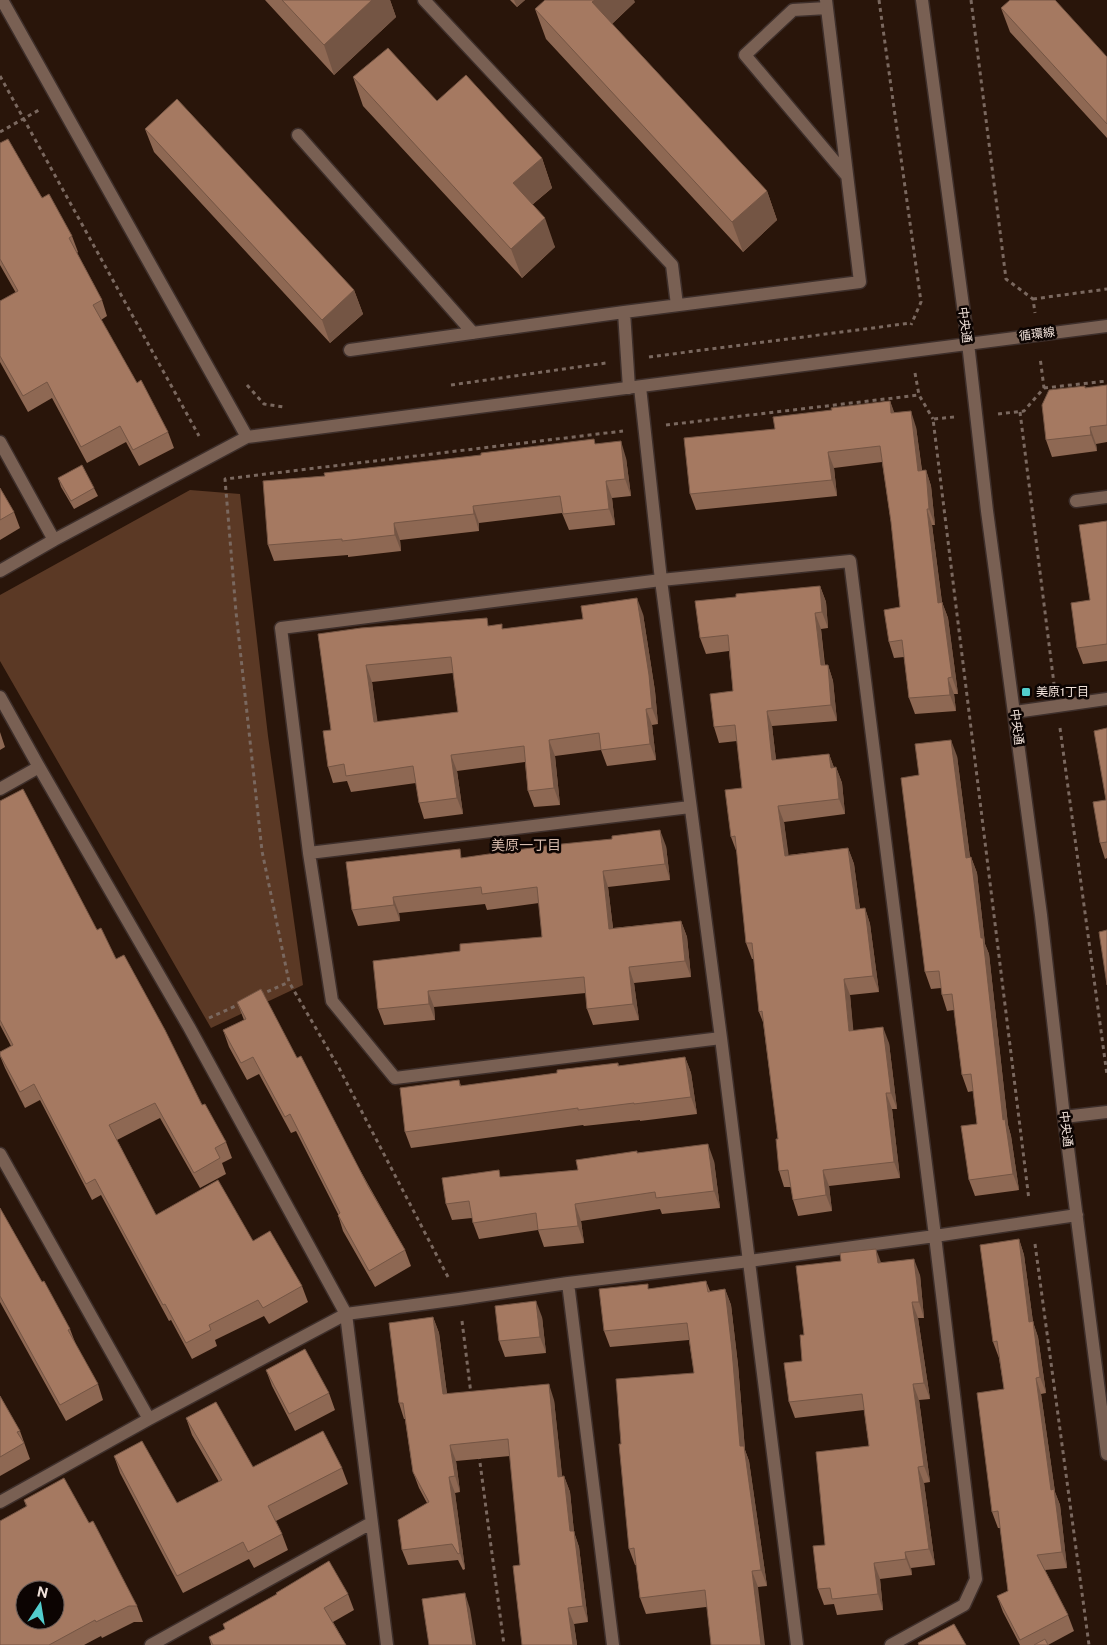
<svg xmlns="http://www.w3.org/2000/svg" width="1107" height="1645" font-family="'Public Sans','Noto Sans JP',sans-serif">
	<style>
		.park { fill: #5b3925 }
		.lines { fill: none; stroke-linecap: round; stroke-linejoin: round }
		.minor-casing { stroke: #3e2f2b; stroke-width: 15 }
		.path { stroke: #7a685f; stroke-width: 3; stroke-dasharray: 4 4; stroke-linecap: butt }
		.minor { stroke: #796053; stroke-width: 12 }
		.wall { fill: #8e6853; fill-rule: evenodd }
		.shaded-wall { fill: #745544 }
		.building { fill: #a57961; stroke: #745544; fill-rule: evenodd }
		.poi-dot { fill: #52cdcd; stroke: #0c0402; stroke-width: 2 }
		.labels { text-anchor: middle; stroke-width: 5; stroke-linejoin: round; paint-order: stroke }
		.street-label { font-size: 12px; fill: #f0e1d9; stroke: #0c0402 }
		.poi-label { font-size: 12px; fill: #f0e1d9; stroke: #0c0402; text-anchor: start }
		.neighbourhood-label { font-size: 14px; fill: #d7bbac; stroke: #0c0402 }
	</style>
	<rect width="100%" height="100%" fill="#29150a"/>
	<!-- park -->
	<path class="park" d="M190 490 240 494 268 736 303 985 211 1028 0 661V595Z"/>
	<g class="lines">
		<defs>
			<path id="minor" d="M2 0 247 437 1107 326
				M424 0 672 265 677 305
				M922 0 968 343 987 511 1041 915 1064 1117 1107 1454
				M827 8 793 10 745 55 847 176
				M298 135 473 333
				M350 350 624 312
				M640 387 661 580 721 1038 797 1645
				M629 388 624 312 860 282 826 0
				M0 442 54 540
				M1076 501 1107 497
				M0 571 54 540 247 437
				M0 697 39 767 189 1027 346 1314 387 1645
				M1015 712 1107 699
				M0 789 39 767
				M309 853 690 807
				M721 1038 395 1078 332 1001 309 853 281 628 661 580 850 561 935 1236 976 1579 964 1605 891 1645
				M1064 1117 1107 1112
				M0 1154 149 1419
				M568 1283 613 1645
				M0 1502 149 1419 346 1314 459 1299 568 1283 749 1261 935 1236 1077 1215
				M151 1645 371 1523"/>
		</defs>
		<!-- minor casing -->
		<use href="#minor" class="minor-casing"/>
		<!-- path -->
		<path class="path" d="M879 0 921 302 911 325
			M971 0 1006 279 1033 299 1035 313
			M0 76 199 436
			M0 132 39 110
			M1033 299 1107 289
			M649 357 911 323
			M915 373 919 395 933 419
			M247 385 264 404 284 407
			M451 385 606 363
			M1044 388 1107 381
			M1020 412 1054 684
			M998 414 1024 411 1044 388 1040 357
			M954 417 933 419 1029 1200
			M666 425 919 395
			M1060 728 1107 1075
			M260 995 289 982
			M209 1018 240 1004
			M1035 1244 1089 1645
			M448 1277 339 1068 289 982 262 851 236 612 225 479 623 431
			M462 1321 471 1394
			M479 1455 504 1645"/>
		<!-- minor -->
		<use href="#minor" class="minor"/>
	</g>
	<!-- wall -->
	<path class="wall" d="M265 0H390L396 17 334 75Z
		M510 0H525L517 7Z
		M635 2 612 24 767 191 777 220 743 252 546 39 535 9Z
		M1001 8 1107 57V138L1010 32Z
		M353 77 437 101 542 158 552 188 532 205 555 247 522 278 363 106Z
		M145 129 354 290 363 314 330 343 154 152Z
		M0 143 72 236 78 252 77 253 102 300 107 316 101 320 137 383 168 432 174 448 139 466 126 442 87 463 52 398 28 412 0 362V301L16 293 0 265Z
		M1107 385V442L1096 444 1097 451 1052 457 1046 440 1085 388Z
		M890 401 894 413 916 427 922 470H926L931 486 935 525H932L942 602 948 618 958 694H954L956 711 915 714 909 698 904 657 894 658 889 642 900 607 891 522 882 462 834 468 837 496 696 510 690 494 775 429 832 410Z
		M596 444 626 458 631 496 612 498 615 525 569 530 562 513 479 523V531L400 540 401 551 348 557V555L274 561 268 545 325 476Z
		M58 478 94 488 98 496 74 509 61 487Z
		M0 488 14 512 20 528 0 540Z
		M1107 521V661L1083 664 1077 648 1090 600Z
		M820 586 826 602 828 628 821 629 825 665H828L833 681 837 721 772 726 776 760 829 754 834 768 836 767 842 783 845 814 784 822 788 855 848 848 854 864 860 909 865 908 870 924 879 992 850 995 853 1031 889 1043 897 1109H892L900 1178 829 1186 832 1211 798 1216 793 1200 791 1187H784L779 1171 778 1139 763 1022 759 1012 754 959H752L746 943 737 853 731 837 742 788 737 741 719 743 714 727 733 691 729 651 706 654 700 638 736 597Z
		M643 614 655 691 658 724 652 725 656 760 607 766 601 750 555 756 560 805 534 807 528 791 525 762 457 771 463 814 424 819 419 803 416 783 351 792 347 781 333 783 328 767 331 730 318 634 490 626 503 629ZM453 673 458 712 377 722 372 682Z
		M1107 728V858L1105 859 1100 843 1106 800Z
		M0 732 5 747 0 750Z
		M957 756 970 857H971L977 873 985 944 989 954 1008 1125 1011 1136 1019 1190 975 1196 969 1180 977 1124 973 1091 968 1092 962 1075 954 1010 947 1011 942 995 941 988 931 989 925 972 919 775Z
		M0 801 97 930 116 959 202 1105 226 1142 232 1158 222 1163 226 1174 200 1188 160 1118 117 1140 156 1215 253 1241 302 1286 308 1302 269 1324 264 1316 215 1340 217 1346 192 1359 171 1320 169 1321 101 1195 92 1200 40 1100 25 1108 5 1068 0 1056V1052L11 1046 0 1025Z
		M666 846 670 880 608 887 613 928 681 921 687 937 691 977 634 983 639 1020 593 1025 587 1009 586 993 434 1007 435 1020 384 1025 378 1009 460 951 542 937 539 903 487 910 485 904 399 913 400 921 358 926 352 910 463 858Z
		M237 1002 297 1058 405 1250 411 1266 375 1287 343 1231 338 1215V1214L296 1131 291 1133 259 1074 247 1080 229 1047 223 1030 244 1020Z
		M685 1057 691 1073 697 1114 640 1121V1120L584 1126 583 1125 411 1148 405 1132 459 1080 461 1086 557 1073 618 1063 619 1066Z
		M637 1153 714 1161 720 1208 662 1214 660 1209 581 1221 584 1243 544 1247 538 1230 479 1239 473 1223 472 1218 452 1220 446 1204 502 1177 578 1170Z
		M0 1208 42 1282 70 1329 76 1345 98 1384 103 1400 66 1421 0 1302Z
		M1019 1239 1024 1255 1033 1322 1038 1337 1046 1393 1041 1394 1055 1492 1060 1505 1067 1568 1045 1570 1068 1615 1074 1631 1048 1645H1020L1003 1612 997 1596 1008 1591 1000 1528H998L992 1512 1004 1389 999 1358 993 1342Z
		M881 1262 920 1275 924 1318H918L930 1399 919 1400 930 1482 924 1483 935 1565 911 1568 912 1575 880 1579 883 1610 837 1615 834 1604 824 1605 818 1589 825 1545 869 1446 864 1410 795 1418 789 1402 802 1361Z
		M706 1281 710 1291 725 1289 731 1305 738 1365 745 1450 749 1461 767 1586 758 1587 706 1607 646 1614 640 1598 636 1565H635L629 1549 621 1444 694 1373 689 1340 610 1347 604 1331 650 1289Z
		M433 1317 439 1333 447 1394 554 1400 562 1477 564 1476 570 1492 574 1532 579 1547 588 1622 574 1624 577 1645H522L520 1565 510 1456 456 1461 460 1492 455 1493 465 1569 463 1570 458 1560 408 1565 402 1550 427 1503 419 1488 413 1472 405 1419H404L399 1403Z
		M542 1317 546 1353 505 1357 499 1341Z
		M266 1370 329 1393 335 1410 295 1431 272 1386Z
		M0 1396 20 1431 30 1459 0 1476Z
		M186 1418 253 1467 342 1468 348 1484 276 1521 282 1534 288 1550 254 1568 249 1559 183 1593 120 1473 114 1456 177 1503 219 1482 192 1435Z
		M24 1500 89 1523 137 1606 143 1622H134L102 1638 101 1636 84 1645H0L26 1506Z
		M348 1594 354 1610 333 1622 346 1645H211L209 1637 225 1629 223 1624Z"/>
	<!-- shaded-wall -->
	<path class="shaded-wall" d="M372 0H390L396 17 334 75 324 45Z
		M514 0H525L517 7Z
		M595 0H634L635 2 603 32 592 2Z
		M542 158 552 188 523 212 513 183Z
		M767 191 777 220 743 252 732 222Z
		M545 218 555 247 522 278 511 249Z
		M354 290 363 314 330 343 322 320Z
		M890 401 896 417 891 413Z
		M911 411 916 427 924 487 918 471Z
		M1090 427 1096 444 1097 451 1091 435Z
		M621 441 626 458 631 496 625 479Z
		M828 452 834 468 837 496 832 480Z
		M926 470 931 486 935 525 929 509Z
		M606 481 612 498 615 525 609 509Z
		M473 506 479 523V531L474 514Z
		M927 509 932 525 944 619 938 603Z
		M394 523 400 540 401 551 395 535Z
		M820 586 826 602 828 628 822 612Z
		M637 598 643 614 655 691 658 724 652 708Z
		M942 602 948 618 958 694 952 677Z
		M815 613 821 629 826 681 821 665Z
		M366 665 372 682 380 739 374 722Z
		M828 665 833 681 837 721 831 705Z
		M948 678 954 694 956 711 950 695Z
		M646 709 652 725 656 760 650 744Z
		M767 711 772 726 778 776 772 760Z
		M549 740 555 756 560 805 554 788Z
		M951 740 957 756 972 874 966 858Z
		M829 754 835 770 831 768Z
		M451 755 457 771 463 814 457 798Z
		M836 767 842 783 845 814 839 799Z
		M778 806 784 822 791 872 785 856Z
		M660 830 666 846 670 880 665 864Z
		M848 848 854 864 862 925 856 909Z
		M971 857 977 873 985 944 989 954 1008 1125 1011 1136 1019 1190 1013 1174 1003 1120Z
		M603 871 608 887 615 945 609 929Z
		M393 897 399 913 400 921 394 905Z
		M865 908 870 924 879 992 873 976Z
		M681 921 687 937 691 977 685 961Z
		M629 967 634 983 639 1020 633 1004Z
		M844 979 850 995 855 1047 849 1031Z
		M428 991 434 1007 435 1020 429 1004Z
		M883 1027 889 1043 897 1109 891 1093Z
		M685 1057 691 1073 697 1114 691 1097Z
		M886 1093 892 1109 900 1178 894 1162Z
		M708 1144 714 1161 720 1208 714 1191Z
		M823 1170 829 1186 832 1211 826 1195Z
		M575 1204 581 1221 584 1243 578 1226Z
		M1019 1239 1024 1255 1033 1322 1038 1337 1046 1393 1040 1377 1029 1322Z
		M876 1249 882 1265 878 1263Z
		M914 1259 920 1275 924 1318 919 1302Z
		M725 1289 731 1305 738 1365 745 1450 749 1461 767 1586 761 1570 740 1446Z
		M536 1301 542 1317 546 1353 540 1337Z
		M912 1302 918 1318 930 1399 924 1383Z
		M433 1317 439 1333 449 1410 443 1394Z
		M1036 1378 1041 1394 1055 1492 1060 1505 1067 1568 1062 1552 1051 1490Z
		M549 1384 554 1400 564 1493 558 1477Z
		M913 1384 919 1400 930 1482 924 1466Z
		M450 1445 456 1461 460 1492 455 1476Z
		M918 1467 924 1483 935 1565 929 1549Z
		M564 1476 570 1492 574 1532 579 1547 588 1622 583 1606 570 1531Z
		M449 1477 455 1493 465 1569 460 1553Z
		M905 1552 911 1568 912 1575 906 1559Z
		M874 1563 880 1579 883 1610 878 1594Z
		M752 1571 758 1587 765 1645H761Z
		M465 1593 470 1609 476 1645H473Z
		M568 1608 574 1624 577 1645H573Z"/>
	<!-- building -->
	<path class="building" d="M282 0H372L324 45Z
		M545 0H595L592 2 767 191 732 222 535 9Z
		M1010 0H1055L1107 57V124L1001 8Z
		M388 48 437 101 466 75 542 158 513 183 545 218 511 249 353 77Z
		M177 99 354 290 322 320 145 129Z
		M8 139 42 198 49 194 72 236 69 238 102 300 93 305 137 383 141 380 168 432 133 450 120 426 81 447 47 382 23 396 0 356V301L18 291 0 259V143Z
		M1107 385V425L1090 427 1091 435 1046 440 1042 405 1049 390 1085 386V388Z
		M890 401 891 413 911 411 918 471 926 470 929 509H927L938 603 942 602 952 677 948 678 950 695 909 698 902 640 889 642 884 610 900 607 891 522 880 446 828 452 832 480 690 494 684 438 775 429 773 417 832 410 831 408Z
		M594 439 595 444 621 441 625 479 606 481 609 509 563 514 560 496 473 506 474 514 394 523 395 535 342 541V539L268 545 263 481 325 476 324 473 481 455V453Z
		M82 465 94 488 71 501 58 478Z
		M0 488 14 512 0 520Z
		M1107 521V644L1077 648 1071 603 1090 600 1079 525Z
		M820 586 822 612 815 613 821 665H828L831 705 767 711 772 760 829 754 831 768 836 767 839 799 778 806 785 856 848 848 856 909 865 908 873 976 844 979 849 1031 883 1027 891 1093H886L894 1162 823 1170 826 1195 793 1200 788 1170 779 1171 776 1139H778L762 1011 759 1012 752 943H746L735 836 731 837 725 790 742 788 735 725 714 727 710 694 733 691 728 635 700 638 695 601 736 597V594Z
		M637 598 649 675 652 708 646 709 650 744 601 750 599 733 549 740 554 788 528 791 524 746 451 755 457 798 419 803 413 766 346 776 344 764 328 767 323 731 331 730 318 634 361 628 487 618 488 626 502 624V629L583 619 581 606ZM451 657 458 712 374 722 366 665Z
		M1107 728V842L1100 843 1093 802 1106 800 1094 731Z
		M951 740 966 858 971 857 981 938H983L1003 1120 1005 1119 1013 1174 969 1180 961 1126 977 1124 971 1074 962 1075 952 994 942 995 939 971 925 972 901 778 919 775 915 744Z
		M23 789 97 930 101 928 116 959 124 955 165 1030 202 1105 205 1104 226 1142 215 1148 220 1158 194 1173 155 1103 109 1125 156 1215 218 1180 253 1241 270 1231 302 1286 263 1308 258 1300 209 1325 211 1330 186 1343 165 1304 163 1305 95 1179 86 1184 34 1084 20 1092 0 1055V1052L13 1045 0 1020V801Z
		M660 830 665 864 603 871 609 929 681 921 685 961 629 967 633 1004 587 1009 584 977 428 991 429 1004 378 1009 373 961 460 951V944L542 937 537 887 482 894 481 887 393 897 394 905 352 910 346 862 460 849 461 858 552 845 612 839V836Z
		M1107 930V985L1099 932Z
		M261 989 297 1058 301 1056 368 1186 405 1250 369 1271 338 1215 340 1213 290 1114 285 1117 253 1057 241 1063 223 1030 246 1019 237 1002Z
		M685 1057 691 1097 634 1104V1103L578 1110V1108L405 1132 400 1088 459 1080 460 1086 557 1073V1070L618 1063V1066Z
		M708 1144 714 1191 656 1198 655 1192 575 1204 578 1226 538 1230 536 1213 473 1223 469 1201 446 1204 442 1178 499 1170 500 1177 578 1170 576 1160 637 1151V1153Z
		M0 1208 42 1282 44 1281 70 1329 68 1330 98 1384 60 1405 0 1296Z
		M1019 1239 1029 1322 1033 1321 1040 1377 1036 1378 1051 1490 1054 1489 1062 1552 1037 1555 1068 1615 1020 1640 997 1596 1008 1591 998 1511 992 1512 977 1393 1004 1389 997 1341 993 1342 980 1245Z
		M876 1249 878 1263 914 1259 919 1302H912L924 1383 913 1384 924 1466 918 1467 929 1549 905 1552 906 1559 874 1563 878 1594 832 1599 830 1588 818 1589 813 1546 825 1545 816 1452 869 1446 862 1394 789 1402 784 1363 802 1361 800 1335H804L796 1266 841 1261 840 1253Z
		M706 1281 708 1292 725 1289 732 1350 740 1446H744L761 1570 752 1571 761 1645H711L705 1590 640 1598 634 1548 629 1549 619 1444H621L616 1379 694 1373 687 1323 604 1331 599 1289 648 1284V1289Z
		M536 1301 540 1337 499 1341 495 1306Z
		M433 1317 443 1394 549 1384 558 1477 564 1476 570 1531H574L583 1606 568 1608 573 1645H522L513 1566 520 1565 508 1439 450 1445 455 1476 449 1477 460 1553 458 1554 452 1544 402 1550 398 1520 429 1502 413 1472 403 1403H399L389 1323Z
		M305 1349 329 1393 289 1414 266 1370Z
		M0 1396 20 1431 17 1432 24 1443 0 1457Z
		M216 1402 253 1467 323 1431 342 1468 268 1506 282 1534 248 1552 243 1542 177 1576 114 1456 142 1441 177 1503 222 1480 186 1418Z
		M64 1478 89 1523 93 1521 137 1606H129L96 1622 95 1620 49 1645H0V1521L27 1506 24 1500ZM25 1590H55V1620H25Z
		M329 1561 348 1594 324 1608 346 1645H213L209 1637 225 1629 223 1624 277 1594 276 1593Z
		M465 1593 473 1645H429L422 1599Z
		M954 1624 966 1645H919L918 1643Z
		M1045 1639 1048 1645H1034Z"/>
	<!-- markers -->
	<rect class="poi-dot" x="1021" y="687" width="10" height="10" rx="2.5"/>
	<g class="labels">
		<!-- street labels -->
		<g class="street-label">
			<text transform="translate(965 325) rotate(83)" y="4">中央通</text>
			<text transform="translate(1037 334) rotate(-7)" y="4">循環線</text>
			<text transform="translate(1017 727) rotate(83)" y="4">中央通</text>
			<text transform="translate(1066 1129) rotate(83)" y="4">中央通</text>
		</g>
		<!-- poi labels -->
		<g class="poi-label">
			<text x="1036" y="696">美原1丁目</text>
		</g>
		<!-- neighbourhood labels -->
		<g class="neighbourhood-label">
			<text x="526" y="850">美原一丁目</text>
		</g>
	</g>
	<!-- north arrow -->
	<g transform="translate(40 1605) rotate(12)"><circle r="24" fill="#0c0402" stroke="#675c58"/>
	<path d="M0-4L9 19L0 12L-9 19Z" fill="#52cdcd"/>
	<text y="-8" font-size="14" font-weight="bold" text-anchor="middle" fill="#f0e1d9">N</text>
	</g>
</svg>
